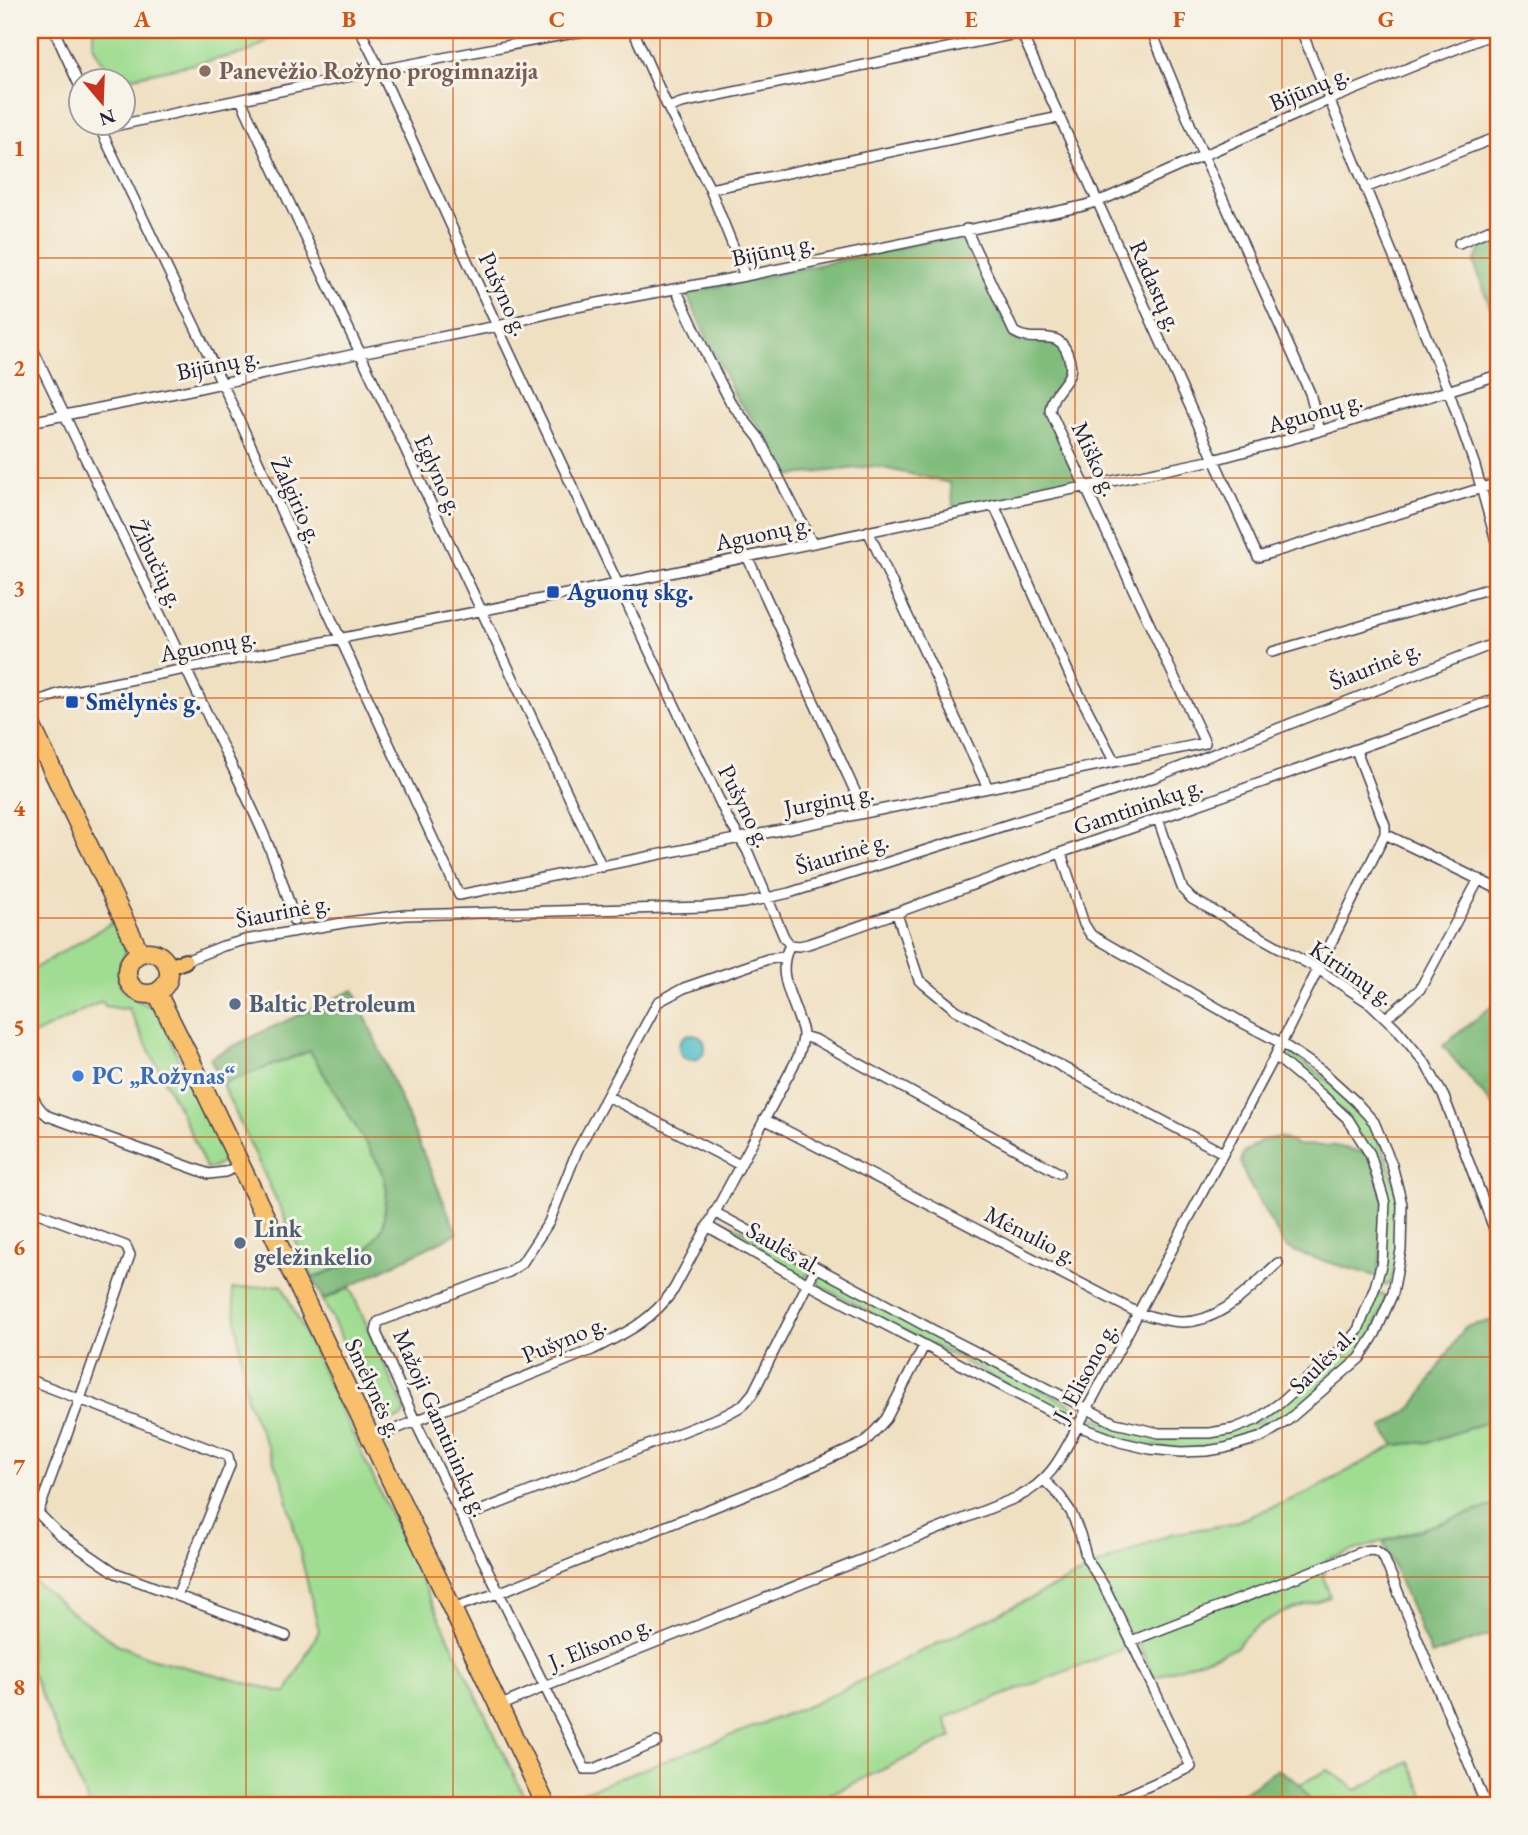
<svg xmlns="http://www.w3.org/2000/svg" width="1528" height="1835" font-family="'EB Garamond',serif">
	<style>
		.green { fill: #a0dd92; stroke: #618066; stroke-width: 2 }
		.forest { fill: #80bc7c; stroke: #516f5c; stroke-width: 2 }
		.water { fill: #50bec8; stroke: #397082; stroke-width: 2 }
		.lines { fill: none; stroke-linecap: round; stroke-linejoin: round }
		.street-casing { stroke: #413e4f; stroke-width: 12 }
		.primary-casing { stroke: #413e4f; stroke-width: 18 }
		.highway-casing { stroke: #413e4f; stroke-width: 21 }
		.street { stroke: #fff; stroke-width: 9 }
		.primary { stroke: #f8bf6c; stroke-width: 14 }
		.highway { stroke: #f8bf6c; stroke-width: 18 }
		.grid { fill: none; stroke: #d45411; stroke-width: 2; stroke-opacity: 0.55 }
		.education-dot { fill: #8d6e63; stroke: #f7f3e8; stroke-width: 2.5 }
		.transit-dot { fill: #1a4fb4; stroke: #f7f3e8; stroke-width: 2.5 }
		.service-dot { fill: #5c6f8a; stroke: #f7f3e8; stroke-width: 2.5 }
		.shop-dot { fill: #3f7fe0; stroke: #f7f3e8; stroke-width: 2.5 }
		.labels { text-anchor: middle; stroke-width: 6; stroke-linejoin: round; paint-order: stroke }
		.education-label { font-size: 24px; font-weight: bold; fill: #785e54; stroke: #f7f3e8; text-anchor: start }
		.street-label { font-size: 24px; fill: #22223b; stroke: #f7f3e8 }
		.transit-label { font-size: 24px; font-weight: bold; fill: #164399; stroke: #f7f3e8; text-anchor: start }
		.service-label { font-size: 24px; font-weight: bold; fill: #4e5e75; stroke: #f7f3e8; text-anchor: start }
		.shop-label { font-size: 24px; font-weight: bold; fill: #366cbe; stroke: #f7f3e8; text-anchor: start }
		.neatline { fill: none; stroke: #d45411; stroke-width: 2.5 }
		.grid-label { font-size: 23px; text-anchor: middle; font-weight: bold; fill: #d45411 }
	</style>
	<rect width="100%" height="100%" fill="#f7f3e8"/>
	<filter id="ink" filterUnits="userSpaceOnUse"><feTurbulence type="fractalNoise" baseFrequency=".0143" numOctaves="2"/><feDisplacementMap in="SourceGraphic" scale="14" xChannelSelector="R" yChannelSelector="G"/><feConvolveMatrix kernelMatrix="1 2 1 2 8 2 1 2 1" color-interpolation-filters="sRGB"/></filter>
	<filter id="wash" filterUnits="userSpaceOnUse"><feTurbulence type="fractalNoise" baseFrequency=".00686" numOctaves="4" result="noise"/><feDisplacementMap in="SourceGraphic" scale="28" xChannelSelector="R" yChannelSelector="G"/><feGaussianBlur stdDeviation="1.57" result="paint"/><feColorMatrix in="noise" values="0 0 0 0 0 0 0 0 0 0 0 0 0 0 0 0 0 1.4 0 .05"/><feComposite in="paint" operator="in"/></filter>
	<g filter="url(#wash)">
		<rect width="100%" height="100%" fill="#f0e0c2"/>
		<!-- green -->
		<path class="green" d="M93 30H274C269 42 256 49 245 53L133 77 114 72 100 60 93 45Z
			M113 922C117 930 126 943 125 952 125 959 119 966 119 973 116 995 139 1001 155 1008 161 1019 167 1030 172 1042 177 1054 180 1066 186 1078 195 1097 227 1142 223 1162L213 1168H206L188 1127 128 1008 122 1009 105 1006 102 1001 30 1037V971Z
			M1280 1049H1286C1303 1062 1321 1074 1338 1088 1384 1128 1403 1187 1398 1247 1397 1259 1393 1272 1390 1284L1383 1285 1380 1282 1386 1204 1349 1118 1279 1055Z
			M310 1051 382 1170 387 1190 383 1227 366 1252 348 1264 313 1278 222 1084Z
			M722 1220 809 1264 811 1270 807 1276 803 1277 716 1228V1221Z
			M821 1273 1077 1408 1079 1415 1074 1420 820 1286 817 1278Z
			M282 1285 528 1805H89L30 1669V1578L74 1614 117 1644 150 1658 286 1693 319 1631 283 1482 247 1401 232 1289Z
			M350 1288 405 1410 402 1417 383 1424 323 1300Z
			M1377 1294H1381L1386 1298 1372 1334 1358 1356 1286 1418 1258 1436 1226 1445 1182 1449 1151 1446 1133 1442 1087 1426 1086 1419 1090 1416 1093 1417 1116 1427 1160 1436H1184L1257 1422 1350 1346Z
			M1498 1418V1504L1327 1559 1324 1577 1330 1597C1297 1608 1255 1617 1236 1648L1154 1677 1138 1643 945 1718 952 1737 807 1805H573L570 1797 813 1704 1090 1569 1170 1534 1231 1524 1309 1492 1395 1445 1429 1442Z
			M1409 1762 1429 1805H1312L1300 1784 1328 1770 1357 1790Z"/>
		<!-- forest -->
		<path class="forest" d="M1498 233V328L1474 263C1480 249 1486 241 1498 233Z
			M964 234 1013 338C1026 344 1038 337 1050 341 1060 344 1070 363 1067 373 1066 377 1063 379 1061 382 1054 392 1048 400 1046 412L1080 484 954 508 950 483 874 466 786 476 766 436 736 398 686 293Z
			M354 990 457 1233 323 1300 313 1278 348 1264 366 1252 383 1227 387 1190 382 1170 310 1051 222 1084 210 1058 262 1032Z
			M1498 1001V1112L1443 1046Z
			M1280 1137 1297 1145 1336 1146 1370 1154 1385 1203 1378 1277 1304 1255 1285 1247 1246 1178 1241 1163 1243 1154 1260 1141Z
			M1498 1319V1418L1429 1442 1395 1445 1382 1428 1413 1407 1465 1327Z
			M1498 1504V1632L1431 1655 1383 1542Z
			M1278 1769 1300 1784 1312 1805H1234L1235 1798Z"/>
		<!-- water -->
		<path class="water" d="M679 1047a13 13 0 1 1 26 0a13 13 0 1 1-26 0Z"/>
	</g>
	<g filter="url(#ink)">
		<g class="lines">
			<defs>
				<path id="street" d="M54 30 80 87
					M360 30 380 70 497 326 728 819 747 850 784 937 790 945
					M633 30 668 108 710 189 745 276
					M1020 30 1258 557 1498 483
					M1151 30 1203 155 1310 393 1320 431
					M1301 30 1449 392 1475 466 1498 548
					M241 100 602 867
					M668 108 681 103 1015 34 1021 31
					M97 122 222 383 459 895 988 788 1205 743 1050 411C1051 389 1075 382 1070 362 1061 322 1037 347 1014 332L966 229
					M100 129 380 70 589 30
					M1365 188 1498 137
					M710 189 1060 117
					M1459 243 1498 226
					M676 289 708 358 731 403 759 438 812 543
					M30 343C89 467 150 591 208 716 238 781 277 851 294 921
					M30 422 190 390 360 353 497 326 571 308 745 276 1083 206 1107 198 1329 100 1498 32
					M994 505 1071 678 1114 761
					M868 531 988 788
					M747 556 865 813
					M1272 652 1498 586
					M30 704 58 694 617 584 1213 460 1320 431 1498 375
					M1158 819 1180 882 1183 890 1192 899 1318 969 1371 1004 1396 1028 1425 1063 1444 1097 1498 1239
					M1385 834 1498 889
					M897 914 919 980 956 1010 1223 1153
					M790 945 799 946 808 944C894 915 978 882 1063 852 1208 801 1354 751 1498 698
					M185 961 223 946 245 940 348 922 405 915 704 907 745 903 789 893 1096 797 1155 777 1498 642
					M1386 1018 1420 989 1479 879
					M803 1036 816 1040 1059 1173
					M30 1090C35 1101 38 1109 48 1116L209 1174 225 1172 241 1165
					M607 1096 740 1165
					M764 1119 1138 1313C1152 1316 1167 1322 1181 1322 1221 1323 1251 1287 1278 1263
					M30 1210 126 1246 130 1255 80 1399 38 1513
					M714 1212 933 1330 1115 1423 1159 1433H1210L1233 1429 1256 1420 1280 1403 1346 1345 1358 1330 1375 1287 1382 1262 1385 1203 1370 1154 1348 1119 1322 1095 1275 1056
					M707 1226 808 1284 1078 1426 1120 1442 1150 1449 1181 1452 1207 1451 1225 1448 1262 1437 1287 1421 1360 1358 1375 1334 1393 1293 1401 1250 1402 1204 1392 1165 1374 1122 1355 1101 1321 1070 1281 1043 1245 1024 1091 935 1084 924 1061 853
					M30 1380 228 1456 230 1465 177 1596
					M371 1439 592 1350C626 1333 652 1321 674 1289L798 1057C800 1050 803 1043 803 1035 803 1028 799 1021 797 1014 788 989 777 970 790 945
					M1044 1480 1060 1496 1071 1512 1080 1534 1087 1559 1104 1586 1131 1641 1191 1767 1106 1805
					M30 1505 59 1534 116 1573 286 1636
					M462 1518 725 1415 742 1406 753 1393 816 1267
					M452 1608 498 1593 782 1480 864 1443 886 1419 924 1346
					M1131 1641 1364 1551C1373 1549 1378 1550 1384 1558L1486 1805
					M499 1706 544 1687 1018 1497C1051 1481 1061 1457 1078 1426L1275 1056 1385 834V825L1356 750
					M657 1742 594 1769H585L415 1421 376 1332 378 1322 509 1272 522 1263 549 1222 577 1151 658 1002 684 988 768 959 784 957"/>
				<path id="primary" d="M169 967 185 961"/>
				<path id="highway" d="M30 723 140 953
					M127 973a21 21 0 1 1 42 0a21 21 0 1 1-42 0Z
					M157 993 187 1053 546 1805"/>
			</defs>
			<!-- street casing -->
			<use href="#street" class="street-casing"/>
			<!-- primary casing -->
			<use href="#primary" class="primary-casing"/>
			<!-- highway casing -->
			<use href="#highway" class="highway-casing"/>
			<!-- street -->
			<use href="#street" class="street"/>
			<!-- primary -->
			<use href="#primary" class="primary"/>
			<!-- highway -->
			<use href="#highway" class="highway"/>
		</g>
	</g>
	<!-- grid -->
	<path class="grid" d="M246 30V1805M453 30V1805M660 30V1805M868 30V1805M1075 30V1805M1282 30V1805M30 258H1498M30 478H1498M30 698H1498M30 918H1498M30 1137H1498M30 1357H1498M30 1577H1498"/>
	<!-- markers -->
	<circle class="education-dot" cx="205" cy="71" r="7"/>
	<g class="transit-dot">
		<rect x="546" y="585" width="14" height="14" rx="3.5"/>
		<rect x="65" y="695" width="14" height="14" rx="3.5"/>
	</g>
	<g class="service-dot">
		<circle cx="235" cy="1004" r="7"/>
		<circle cx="240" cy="1243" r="7"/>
	</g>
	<circle class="shop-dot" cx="78" cy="1076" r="7"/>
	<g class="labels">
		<!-- education labels -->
		<g class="education-label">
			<text x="219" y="79">Panevėžio Rožyno progimnazija</text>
		</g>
		<!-- street labels -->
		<g class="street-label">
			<text transform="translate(1309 88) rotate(-23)" y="8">Bijūnų g.</text>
			<text transform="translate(773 250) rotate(-12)" y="8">Bijūnų g.</text>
			<text transform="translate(1156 286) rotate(66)" y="8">Radastų g.</text>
			<text transform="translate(504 294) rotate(65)" y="8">Pušyno g.</text>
			<text transform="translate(218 364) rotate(-12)" y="8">Bijūnų g.</text>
			<text transform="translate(1315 412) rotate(-16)" y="8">Aguonų g.</text>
			<text transform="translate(1095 459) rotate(65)" y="8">Miško g.</text>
			<text transform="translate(439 475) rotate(65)" y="8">Eglyno g.</text>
			<text transform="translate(297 500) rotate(65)" y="8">Žalgirio g.</text>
			<text transform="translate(763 533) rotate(-12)" y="8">Aguonų g.</text>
			<text transform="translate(157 564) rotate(64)" y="8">Žibučių g.</text>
			<text transform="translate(208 645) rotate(-11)" y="8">Aguonų g.</text>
			<text transform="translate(1375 665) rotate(-22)" y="8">Šiaurinė g.</text>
			<text transform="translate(829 800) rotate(-11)" y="8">Jurginų g.</text>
			<text transform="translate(745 806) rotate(63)" y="8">Pušyno g.</text>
			<text transform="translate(1138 806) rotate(-19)" y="8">Gamtininkų g.</text>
			<text transform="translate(842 853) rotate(-17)" y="8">Šiaurinė g.</text>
			<text transform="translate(283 911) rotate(-11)" y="8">Šiaurinė g.</text>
			<text transform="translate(1352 973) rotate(34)" y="8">Kirtimų g.</text>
			<text transform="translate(1031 1235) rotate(27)" y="8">Mėnulio g.</text>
			<text transform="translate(784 1248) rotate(30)" y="8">Saulės al.</text>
			<text transform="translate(564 1339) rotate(-23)" y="8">Pušyno g.</text>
			<text transform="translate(1322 1361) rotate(-45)" y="8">Saulės al.</text>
			<text transform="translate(1085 1372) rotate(-62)" y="8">J. Elisono g.</text>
			<text transform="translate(374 1388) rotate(65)" y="8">Smėlynės g.</text>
			<text transform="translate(441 1423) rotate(66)" y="8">Mažoji Gamtininkų g.</text>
			<text transform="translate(600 1643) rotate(-22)" y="8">J. Elisono g.</text>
		</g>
		<!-- transit labels -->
		<g class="transit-label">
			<text x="567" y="600">Aguonų skg.</text>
			<text x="86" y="710">Smėlynės g.</text>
		</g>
		<!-- service labels -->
		<g class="service-label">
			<text x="249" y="1012">Baltic Petroleum</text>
			<text x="254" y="1237">Link<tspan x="254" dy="28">geležinkelio</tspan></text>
		</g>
		<!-- shop labels -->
		<g class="shop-label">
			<text x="92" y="1084">PC „Rožynas“</text>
		</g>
	</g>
	<!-- margin -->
	<rect width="1528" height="1835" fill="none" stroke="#f7f3e8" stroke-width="77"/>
	<!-- north arrow -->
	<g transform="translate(102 102) rotate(161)"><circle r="33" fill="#f7f3e8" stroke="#a29fa3" stroke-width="2"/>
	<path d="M0-5L12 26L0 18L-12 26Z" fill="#c8321e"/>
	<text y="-10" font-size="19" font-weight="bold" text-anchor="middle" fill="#22223b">N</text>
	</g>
	<rect x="38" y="38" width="1452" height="1759" class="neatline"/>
	<g class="grid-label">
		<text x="142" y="27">A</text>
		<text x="349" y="27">B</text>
		<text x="557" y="27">C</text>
		<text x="764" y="27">D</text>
		<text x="971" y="27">E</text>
		<text x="1179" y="27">F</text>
		<text x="1386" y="27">G</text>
		<text x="19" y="156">1</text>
		<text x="19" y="376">2</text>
		<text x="19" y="596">3</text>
		<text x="19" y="816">4</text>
		<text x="19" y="1035">5</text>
		<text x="19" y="1255">6</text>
		<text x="19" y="1475">7</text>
		<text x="19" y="1695">8</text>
	</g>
</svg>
